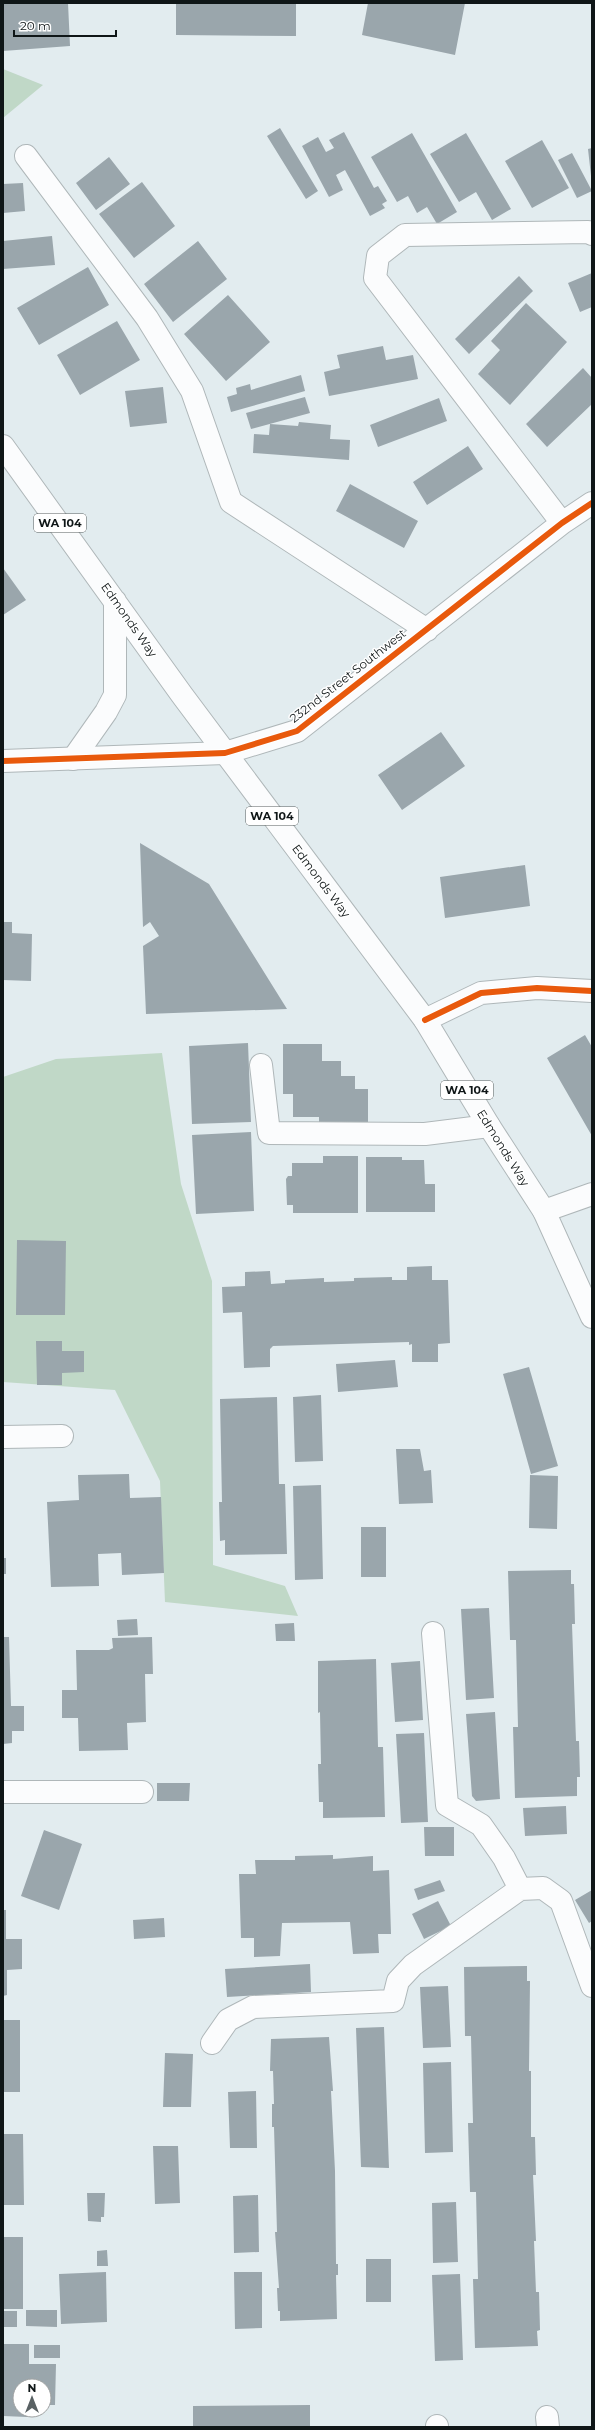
<svg xmlns="http://www.w3.org/2000/svg" width="595" height="2430" font-family="Montserrat,sans-serif">
	<style>
		.forest { fill: #c0d8c7 }
		.building { fill: #9aa6ac }
		.lines { fill: none; stroke-linecap: round; stroke-linejoin: round }
		.minor-casing { stroke: #afb7b9; stroke-width: 24 }
		.major-casing { stroke: #afb7b9; stroke-width: 24 }
		.minor { stroke: #fbfcfd; stroke-width: 22 }
		.major { stroke: #fbfcfd; stroke-width: 22 }
		.cycleway-casing { stroke: #fff; stroke-width: 8 }
		.cycleway { stroke: #e8590c; stroke-width: 6 }
		.labels { text-anchor: middle; stroke-width: 3; stroke-linejoin: round; paint-order: stroke }
		.shield { fill: #fff; stroke: #575c5d; stroke-width: 1 }
		.shield-label { font-size: 11px; font-weight: bold; fill: #0f1617 }
		.street-label { font-size: 12px; fill: #0f1617; stroke: #fff }
	</style>
	<rect width="100%" height="100%" fill="#e2ecef"/>
	<!-- forest -->
	<path class="forest" d="M3 69 43 85 3 118Z
		M162 1053 181 1184 212 1281 213 1565 285 1586 298 1616 165 1602 160 1481 115 1390 3 1382V1077L56 1059Z"/>
	<!-- building -->
	<path class="building" d="M3 3H68L70 46 3 51Z
		M176 3H296V36L176 35Z
		M368 3H465L455 55 362 35Z
		M280 128 318 191 306 199 267 136Z
		M344 132 374 188 378 186 387 201 382 204 385 208 370 216 345 170 336 175 343 190 329 197 302 146 318 137 326 152 334 148 329 140Z
		M412 133 457 212 437 224 427 207 417 213 408 196 397 202 371 157Z
		M466 133 511 209 492 220 476 192 459 202 430 154Z
		M542 140 569 188 532 208 505 161Z
		M592 148V176H591L588 149Z
		M572 153 592 191 577 198 558 160Z
		M109 157 130 184 96 210 76 183Z
		M142 182 175 226 134 258 99 214Z
		M23 183 25 211 3 213V184Z
		M52 236 55 265 3 269V241Z
		M198 241 227 279 173 322 144 284Z
		M88 267 109 305 39 345 17 308Z
		M592 273V307L580 312 568 283Z
		M519 276 533 291 469 354 455 339Z
		M228 295 270 342 226 381 184 334Z
		M526 303 567 342 510 405 478 374 500 350 491 341Z
		M117 321 140 360 80 395 57 355Z
		M383 346 386 360 413 355 418 379 329 396 324 372 340 368 337 355Z
		M583 368 592 378V404L547 447 526 424Z
		M301 375 305 391 231 412 227 397 237 394 236 388 250 384 251 390Z
		M163 387 167 423 130 427 125 391Z
		M305 397 310 413 251 429 246 413Z
		M439 398 447 421 378 447 370 425Z
		M299 422 331 425 330 439 350 440 349 460 253 453 254 434 269 435 270 424 298 426Z
		M468 446 483 469 427 505 413 482Z
		M350 484 418 521 404 548 336 511Z
		M3 568 26 600 3 615Z
		M441 732 465 766 402 810 378 775Z
		M140 843 209 884 287 1009 146 1014 143 946 159 936 150 922 143 927Z
		M525 865 530 906 445 918 440 877Z
		M3 922H12V933L32 934 31 981 3 980Z
		M585 1035 592 1047V1136L547 1058Z
		M248 1043 251 1122 192 1124 189 1046Z
		M283 1044H322V1061H341V1076H355V1089H368V1123H319V1117H293V1094H283Z
		M251 1132 254 1211 196 1214 192 1135Z
		M323 1156H358V1213H293V1205H287L286 1179 288 1176H292V1163H323Z
		M366 1157H402V1160H424L425 1184H435V1212H366Z
		M17 1240 66 1241 65 1315H16Z
		M432 1266V1280H448L450 1343 438 1344V1362H412V1344L409 1345V1342L273 1346 270 1349V1367L244 1368 242 1312 223 1313 222 1287 245 1286V1272L270 1271 271 1284 285 1283V1280L324 1278V1282L354 1281V1278L392 1277V1280H407V1267Z
		M36 1341H62V1351H84V1372L62 1373V1385H37Z
		M395 1360 398 1387 338 1392 336 1364Z
		M529 1367 558 1466 531 1474 503 1374Z
		M321 1395 323 1461 295 1462 293 1397Z
		M277 1397 279 1484H285L287 1554 225 1555V1540L220 1541 219 1502H222L220 1399Z
		M396 1449H420L424 1471 431 1470 433 1503 399 1504Z
		M129 1474 130 1498 161 1497 164 1573 122 1575 121 1553 98 1554 99 1586 51 1587 47 1502 79 1500 78 1475Z
		M530 1475 558 1476 557 1529 529 1528Z
		M321 1485 323 1579 295 1580 293 1486Z
		M361 1527H386V1577H361Z
		M3 1558H6V1574H3Z
		M571 1570V1584H574L575 1624H572L576 1741H579L580 1777H577V1796L515 1798 513 1727H518L516 1640H510L508 1571Z
		M489 1608 494 1698 466 1700 461 1609Z
		M137 1619 138 1635 118 1636 117 1620Z
		M294 1623 295 1641H276L275 1624Z
		M3 1637H9L11 1706H24V1731H12V1743L3 1744Z
		M152 1637 153 1674H145L146 1722 127 1723 128 1750 79 1751 78 1718H62V1690H77L76 1650H109L113 1648 112 1638Z
		M376 1659 378 1747H383L385 1817 323 1818V1802H319L318 1764H321L320 1712 318 1713V1661Z
		M420 1661 423 1720 395 1722 391 1663Z
		M495 1712 500 1799 476 1801 472 1796 466 1714Z
		M424 1733 428 1822 401 1823 396 1734Z
		M157 1783H190L189 1801H157Z
		M566 1806 567 1834 525 1836 523 1808Z
		M424 1827H454V1856H425Z
		M44 1830 82 1844 59 1910 21 1896Z
		M333 1855V1859L373 1856V1871L389 1870 391 1934H378L379 1953 353 1954 350 1922 282 1923 280 1956 254 1957V1938H241L239 1874H256L255 1860H295V1856Z
		M440 1880 445 1891 418 1900 414 1889Z
		M592 1890V1921L589 1923 575 1900Z
		M438 1901 451 1926 424 1939 412 1914Z
		M3 1910H6V1939H22V1969L7 1970V1995L3 1996Z
		M164 1918 165 1937 134 1939 133 1920Z
		M310 1964 311 1992 227 1997 225 1969Z
		M527 1966V1981H530L529 2071H531V2137H535L536 2175H533L536 2241H534L536 2292H539L540 2330 537 2331 538 2346 475 2348 473 2279H478L476 2192H470L468 2123H473L471 2036H465L464 1967Z
		M448 1986 451 2047 423 2048 420 1987Z
		M3 2020H20V2092H3Z
		M384 2027 389 2168 361 2167 356 2028Z
		M329 2037 333 2091H331L335 2171 336 2264H338V2275H336L337 2319 280 2321V2311H278L277 2288H279L275 2232H277L274 2127H272V2104H274L273 2071H270L271 2039Z
		M165 2053 193 2054 191 2107H163Z
		M451 2062 453 2152 425 2153 423 2063Z
		M256 2091 257 2148H230L228 2092Z
		M3 2134H23L24 2205H3Z
		M153 2146H178L180 2203 155 2204Z
		M87 2193H105L104 2217H101V2222L88 2221Z
		M258 2195 259 2252 234 2253 233 2196Z
		M456 2202 458 2262 433 2263 432 2203Z
		M3 2237H23V2309H3Z
		M107 2250 108 2266H97V2251Z
		M366 2259H391V2302H366Z
		M106 2272 107 2322 61 2324 59 2274Z
		M234 2272H262V2328L235 2329Z
		M460 2274 463 2360 435 2361 432 2275Z
		M26 2310H57V2327L26 2326Z
		M3 2311H17V2327H3Z
		M3 2344H29V2364H56L55 2405H44V2386H20V2410H27V2417L3 2416Z
		M34 2345H60V2358H34Z
		M310 2405V2427H193V2406Z"/>
	<g class="lines">
		<defs>
			<path id="minor" d="M26 156 147 318 192 391 231 502 427 630
				M562 523 375 278 378 256 405 235 588 232 592 234
				M3 761 225 753 297 731 562 523 592 503
				M425 1020 481 993 537 988 592 991
				M261 1065 269 1133 425 1134 489 1126
				M544 1211 592 1194
				M3 1437 62 1436
				M433 1633 447 1805 481 1825 504 1858 520 1889
				M3 1792H142
				M212 2043 228 2020 253 2007 393 2001 398 1981 413 1965 520 1889 543 1888 561 1901 592 1986
				M547 2417 548 2427
				M437 2426V2427"/>
			<path id="major" d="M3 446 182 695 425 1020 489 1126 544 1211 592 1317
				M73 759 106 712 115 695V601"/>
		</defs>
		<!-- minor casing -->
		<use href="#minor" class="minor-casing"/>
		<!-- major casing -->
		<use href="#major" class="major-casing"/>
		<!-- minor -->
		<use href="#minor" class="minor"/>
		<!-- major -->
		<use href="#major" class="major"/>
		<defs>
			<path id="cycleway" d="M3 761 225 753 297 731 562 523 592 503
				M425 1020 481 993 537 988 592 991"/>
		</defs>
		<!-- cycleway casing -->
		<use href="#cycleway" class="cycleway-casing"/>
		<!-- cycleway -->
		<use href="#cycleway" class="cycleway"/>
	</g>
	<g class="labels">
		<!-- shield labels -->
		<g class="shield">
			<rect x="34" y="514" width="52" height="18" rx="3"/>
			<rect x="246" y="807" width="52" height="18" rx="3"/>
			<rect x="441" y="1081" width="52" height="18" rx="3"/>
		</g>
		<g class="shield-label">
			<text x="60" y="527">WA 104</text>
			<text x="272" y="820">WA 104</text>
			<text x="467" y="1094">WA 104</text>
		</g>
		<!-- street labels -->
		<g class="street-label">
			<text transform="translate(129 620) rotate(55)" y="4">Edmonds Way</text>
			<text transform="translate(348 676) rotate(-38)" y="4">232nd Street Southwest</text>
			<text transform="translate(321 881) rotate(53)" y="4">Edmonds Way</text>
			<text transform="translate(503 1148) rotate(58)" y="4">Edmonds Way</text>
		</g>
	</g>
	<!-- border -->
	<rect width="595" height="2430" fill="none" stroke="#0f1617" stroke-width="8"/>
	<!-- north arrow -->
	<g transform="translate(32 2398)"><circle r="19" fill="#ffffff" stroke="#9fa2a2"/>
	<path d="M0-3L7 15L0 10L-7 15Z" fill="#596163"/>
	<text y="-6" font-size="11" font-weight="bold" text-anchor="middle" fill="#0f1617">N</text>
	</g>
	<!-- scale -->
	<path d="M14 30v6h102v-6" fill="none" stroke="#0f1617" stroke-width="2"/>
	<text x="20" y="30" font-size="12" fill="#0f1617" stroke="#ffffff" stroke-width="3" paint-order="stroke">20 m</text>
</svg>
